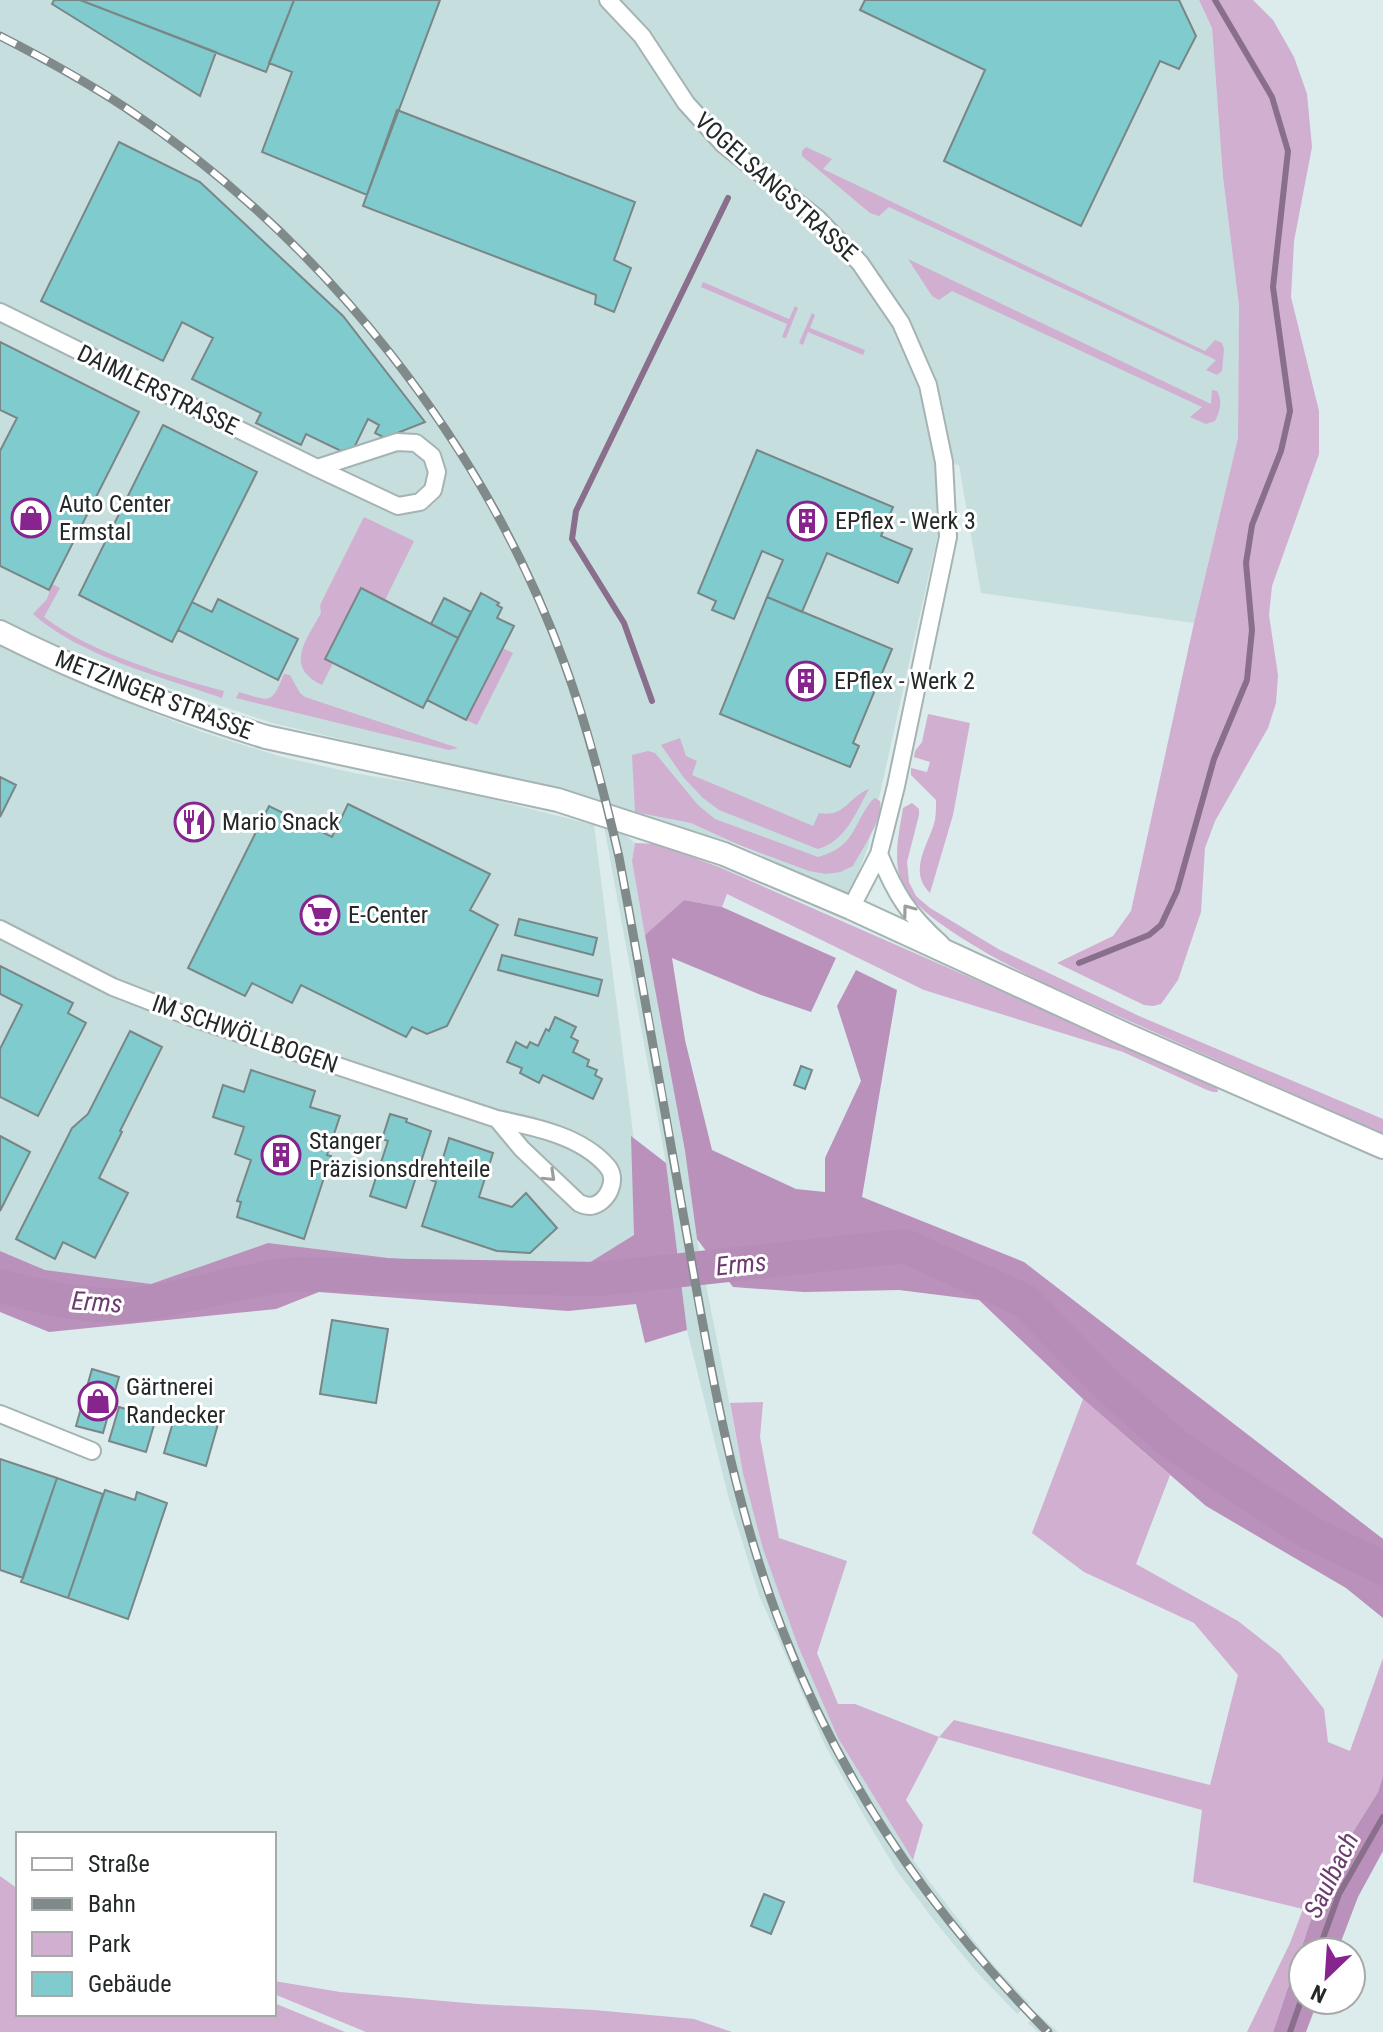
<svg xmlns="http://www.w3.org/2000/svg" width="1383" height="2032" font-family="'Roboto Condensed',sans-serif">
	<style>
		.built { fill: #c7dede }
		.green { fill: #d0afd0 }
		.forest { fill: #ba91bb }
		.lines { fill: none; stroke-linecap: round; stroke-linejoin: round }
		.stream { stroke: #896f8b; stroke-width: 6 }
		.river { stroke: #b58db6; stroke-width: 34 }
		.building { fill: #80cbcd; stroke: #798687; stroke-width: 2 }
		.street-casing { stroke: #a5b3b3; stroke-width: 20 }
		.secondary-casing { stroke: #a5b3b3; stroke-width: 26 }
		.street { stroke: #fff; stroke-width: 16 }
		.secondary { stroke: #fff; stroke-width: 22 }
		.rail-casing { stroke: #808a8a; stroke-width: 9 }
		.rail { stroke: #fff; stroke-width: 6; stroke-dasharray: 18; stroke-linecap: butt }
		.oneway { stroke: #9c9e9e }
		.labels { text-anchor: middle; stroke-width: 6; stroke-linejoin: round; paint-order: stroke }
		.street-label { font-size: 24px; fill: #232828; stroke: #fff }
		.poi-label { font-size: 24px; fill: #232828; stroke: #fff; text-anchor: start }
		.water-label { font-size: 26px; font-style: italic; fill: #6e3b71; stroke: #fff }
	</style>
	<rect width="100%" height="100%" fill="#dcebeb"/>
	<!-- built -->
	<path class="built" d="M0 0H1199L1212 28 1223 177 1239 306 1238 438 1194 623 981 593 959 465 935 461 938 534 868 847 851 891 846 894 737 844 558 790 272 723 106 667 40 639 0 620Z
		M0 643 74 679 155 714 208 734 282 757 359 774 452 789 594 825 635 1149 637 1237 579 1273 154 1286 49 1272 0 1251Z
		M604 826 624 834 635 843 632 861 685 1151 697 1239 743 1472 763 1549 798 1646 838 1738 913 1860 988 1959 1029 2003 1017 2014 975 1970 933 1919 897 1871 863 1814 825 1745 759 1595 729 1499 687 1330 666 1163Z
		M1038 2014 1058 2032H1038L1028 2023Z"/>
	<!-- green -->
	<path class="green" d="M1199 0H1253L1273 20 1294 57 1307 94 1312 147 1294 241 1291 297 1319 411V454L1272 586 1269 615 1278 675 1276 703 1268 728 1215 821 1205 848 1201 912 1178 980 1161 1004 1153 1006 1144 1005 1057 963 1113 936 1131 911 1194 623 1238 438 1239 306 1223 177 1212 28Z
		M806 147 832 159 823 169 1205 351 1215 340 1222 343 1224 349 1222 371 1217 375 1206 370 1216 360 889 207 879 216 870 213 802 156V151Z
		M908 259 1211 404 1212 390 1217 391C1223 401 1220 411 1215 421L1206 424 1190 417 1202 407 952 291 939 300 932 296Z
		M703 282 789 319 795 306 798 308 786 338 782 337 787 324 701 287Z
		M812 313 815 315 810 328 865 350 863 355 808 332 803 345 799 343Z
		M364 517 414 541 385 600 360 589 325 658 333 663 322 685C283 667 307 639 321 613L320 606 323 599Z
		M52 584 60 588 44 617C87 651 170 677 224 691L222 698C162 677 80 656 33 614L47 599Z
		M503 648 513 653 477 725 466 720Z
		M284 674 290 675 300 693 305 697 458 748 449 750 236 698 239 692C270 701 271 706 284 674Z
		M928 714 970 723 953 815 930 893C907 870 929 845 935 820 936 814 936 807 936 800L911 775V768L927 772 930 762 914 757 915 751 922 742Z
		M680 738 686 756 697 761 692 775 813 826 819 813C845 818 848 797 869 789 856 812 846 841 818 849L719 810 703 798 684 778 661 745Z
		M648 751 655 753 698 805 715 819 818 857C855 847 852 826 872 800L875 798 880 801C884 818 861 851 853 866L840 872 826 874 809 871 737 844 691 823 635 812 632 755Z
		M912 803 919 809V815L907 862 909 882 916 896 930 908 1000 950 1139 1016 1383 1119V1134L1046 984C1011 967 914 918 901 882 893 857 899 833 903 808Z
		M635 843 657 844 719 867 1208 1082 1217 1087 1218 1092H1213L1207 1090 1123 1052 924 990 727 894 722 907 684 900 645 935 632 861Z
		M1083 1399 1170 1475 1136 1564 1238 1621 1280 1654 1324 1709 1328 1742 1350 1751 1383 1658V1775L1378 1792 1326 1875 1273 2032H1247L1290 1943 1303 1909 1193 1882 1202 1810 939 1737 906 1800 923 1825 913 1860 838 1738 798 1646 763 1549 743 1473 730 1403 763 1402 760 1437 779 1538 847 1561 817 1653 838 1704H855L939 1737 954 1720 1210 1785 1238 1675 1194 1623 1084 1572 1032 1533Z
		M0 1876 18 1889V2014H274V2003L345 2032H0Z
		M274 1981 340 1992 478 2004 594 2010 694 2019 732 2032H366L274 1994Z"/>
	<!-- forest -->
	<path class="forest" d="M684 900 722 907 836 958 811 1012 761 995 672 958 685 1040 712 1150 796 1189 825 1192V1158L861 1081 837 1006 856 970 897 990 862 1197 1024 1262 1383 1539V1618L1346 1588 1206 1506 1083 1399 979 1300 899 1290 804 1292 733 1287 697 1239 685 1151 645 935Z
		M631 1136 666 1163 687 1330 645 1343 636 1304 568 1311 319 1292 276 1309 49 1332 0 1312V1251L45 1270 151 1284 268 1243 388 1258 576 1271 634 1235Z
		M1383 1775V1851L1358 1897 1337 1952H1303V2000H1318L1306 2032H1273L1326 1875 1378 1792Z"/>
	<g class="lines">
		<!-- stream -->
		<path class="stream" d="M652 701 624 623 572 539 576 511 728 198
			M1079 963 1149 935 1161 925 1177 891 1214 759 1247 680 1252 630 1246 563 1252 525 1281 451 1290 411 1273 287 1288 151 1272 97 1215 0
			M1318 1952 1339 1894 1383 1817
			M1290 2032 1303 1995"/>
		<!-- river -->
		<path class="river" d="M0 1286C41 1297 97 1310 139 1304 192 1297 243 1279 296 1274L599 1279 905 1246 1025 1301 1108 1386 1176 1446 1310 1533 1383 1568"/>
	</g>
	<!-- building -->
	<path class="building" d="M54 0H80L216 52 200 96 52 4Z
		M80 0H294L266 72Z
		M294 0H440L367 195 262 152 292 72 269 63Z
		M865 0H1179L1196 36 1179 69 1160 61 1081 226 944 161 985 70 860 10Z
		M397 110 635 202 614 260 631 268 614 312 595 304 596 295 363 206Z
		M119 142 200 182 343 316 425 422 385 438 375 433 379 425 368 419 354 448 341 451 306 434 301 445 256 423 261 413 192 379 213 338 182 322 163 361 41 301Z
		M0 342 139 412 49 590 0 566V451L17 418 0 410Z
		M163 425 257 472 172 642 79 595Z
		M757 450 893 507 881 536 912 549 898 583 827 553 802 612 767 597 783 560 762 551 734 619 712 610 716 601 698 593Z
		M361 588 458 638 423 708 325 659Z
		M481 593 499 603 497 605 502 608 497 618 514 626 466 720 427 700Z
		M767 597 892 649 853 743 859 746 850 767 720 714Z
		M444 598 471 612 458 638 431 624Z
		M218 599 298 639 278 680 178 630 192 602 212 612Z
		M0 777 16 785 0 817Z
		M348 804 490 874 470 910 498 925 447 1026 427 1034 412 1027 406 1037 301 985 292 1003 252 983 245 996 188 968 269 806 332 837Z
		M519 919 597 938 593 955 515 935Z
		M502 955 602 980 598 996 498 970Z
		M0 966 73 1003 68 1013 86 1023 38 1116 0 1097V1049L22 1005 0 994Z
		M555 1017 576 1027 571 1037 578 1041 573 1052 589 1060 587 1066 597 1070 595 1075 602 1079 593 1099 543 1075 539 1083 520 1073 522 1068 507 1062 516 1042 527 1048 530 1042 538 1046 546 1029 549 1031Z
		M130 1031 162 1047 120 1131 122 1132 99 1178 128 1193 95 1258 63 1242 55 1259 16 1239 72 1128 88 1114Z
		M801 1066 812 1070 805 1089 794 1085Z
		M251 1070 315 1091 310 1107 340 1116 327 1155 331 1156 304 1239 237 1217 241 1202 237 1201 251 1160 235 1154 244 1127 213 1117 223 1085 244 1092Z
		M390 1114 407 1119 406 1122 431 1131 406 1208 370 1196 388 1141 382 1139Z
		M0 1136 30 1152 0 1211Z
		M449 1138 493 1153 479 1197 512 1207 526 1193 557 1228 530 1253 497 1251 422 1226 436 1182 431 1180 435 1166 440 1168Z
		M332 1320 388 1329 376 1403 320 1394Z
		M92 1369 119 1377 103 1433 76 1426Z
		M119 1407 156 1418 146 1452 109 1441Z
		M176 1412 218 1424 206 1466 164 1453Z
		M0 1459 57 1478 23 1578 0 1570Z
		M57 1478 103 1494 68 1598 21 1582Z
		M105 1490 135 1500 137 1492 167 1503 128 1619 68 1598Z
		M764 1894 784 1902 771 1934 751 1926Z"/>
	<g class="lines">
		<defs>
			<path id="street" d="M608 0 642 36 686 103 724 145 817 218 860 263 901 323 928 385 944 462 948 537 896 786 879 854 851 908
				M0 312 317 468 398 506 420 502 433 490 437 472 432 456 416 443 397 442 317 468
				M879 854C896 895 908 914 941 944
				M0 929 113 987 193 1018 497 1119C535 1127 581 1136 607 1166 619 1179 608 1203 591 1206 587 1206 583 1205 579 1203L522 1149 497 1119
				M0 1414 92 1451"/>
			<path id="secondary" d="M0 632C85 675 175 709 266 737L558 800 724 854 851 908 1129 1036 1383 1147"/>
		</defs>
		<!-- street casing -->
		<use href="#street" class="street-casing"/>
		<!-- secondary casing -->
		<use href="#secondary" class="secondary-casing"/>
		<!-- street -->
		<use href="#street" class="street"/>
		<!-- secondary -->
		<use href="#secondary" class="secondary"/>
		<defs>
			<path id="rail" d="M0 36C43 58 85 81 126 108 322 238 485 443 565 665 588 728 604 792 619 857 642 981 664 1105 686 1230 710 1367 733 1504 784 1634 842 1785 935 1918 1048 2032"/>
		</defs>
		<!-- rail casing -->
		<use href="#rail" class="rail-casing"/>
		<!-- rail -->
		<use href="#rail" class="rail"/>
	</g>
	<!-- one-way arrows -->
	<defs><path id="oneway-chevron" d="M-2-3.5L2.5 0L-2 3.5" fill="none" stroke-width="1.6" stroke-linecap="round" stroke-linejoin="round" transform="scale(2)"/></defs>
	<g class="oneway">
		<use href="#oneway-chevron" transform="translate(908 910) rotate(-127)"/>
		<use href="#oneway-chevron" transform="translate(550 1176) rotate(44)"/>
	</g>
	<!-- icons -->
	<defs>
		<symbol id="shop-ring" viewBox="-11 -11 22 22"><circle r="9.5" fill="#fff" stroke="#87248d" stroke-width="1.5"/><path d="M-5-2.5h2.3a2.7 3.5 0 0 1 5.4 0H5L5.5 6h-11ZM-1.5-2.5h3a1.5 2.3 0 0 0-3 0Z" fill="#87248d"/></symbol>
		<symbol id="building-ring" viewBox="-11 -11 22 22"><circle r="9.5" fill="#fff" stroke="#87248d" stroke-width="1.5"/><path d="M-4-6H4V6H1V3H-1V6H-4ZM-2.5-4.3h1.7v1.8h-1.7ZM.8-4.3h1.7v1.8H.8ZM-2.5-1h1.7V.8h-1.7ZM.8-1h1.7V.8H.8Z" fill="#87248d"/></symbol>
		<symbol id="restaurant-ring" viewBox="-11 -11 22 22"><circle r="9.5" fill="#fff" stroke="#87248d" stroke-width="1.5"/><path d="M-5-6h1v4h1v-4h1v4h1v-4h1v5L-1.5 .5V6h-2V.5L-5-1ZM5-6V6H3V1.5H1.5Q1.5-4 5-6Z" fill="#87248d"/></symbol>
		<symbol id="supermarket-ring" viewBox="-11 -11 22 22"><circle r="9.5" fill="#fff" stroke="#87248d" stroke-width="1.5"/><path d="M-6-5.5h2.5l.6 2H6L4.5 2H-2.5L-4.4-4H-6ZM-1.5 3.2a1.3 1.3 0 1 0 .1 0ZM3 3.2a1.3 1.3 0 1 0 .1 0Z" fill="#87248d"/></symbol>
	</defs>
	<g fill-rule="evenodd">
		<use href="#shop-ring" x="9" y="496" width="44" height="44"/>
		<use href="#building-ring" x="785" y="499" width="44" height="44"/>
		<use href="#building-ring" x="784" y="659" width="44" height="44"/>
		<use href="#restaurant-ring" x="172" y="800" width="44" height="44"/>
		<use href="#supermarket-ring" x="298" y="893" width="44" height="44"/>
		<use href="#building-ring" x="259" y="1133" width="44" height="44"/>
		<use href="#shop-ring" x="76" y="1379" width="44" height="44"/>
	</g>
	<g class="labels">
		<!-- street labels -->
		<g class="street-label">
			<text transform="translate(776 187) rotate(42)" y="8">VOGELSANGSTRASSE</text>
			<text transform="translate(158 390) rotate(26)" y="8">DAIMLERSTRASSE</text>
			<text transform="translate(154 695) rotate(21)" y="8">METZINGER STRASSE</text>
			<text transform="translate(245 1034) rotate(19)" y="8">IM SCHWÖLLBOGEN</text>
		</g>
		<!-- poi labels -->
		<g class="poi-label">
			<text x="59" y="512">Auto Center<tspan x="59" dy="28">Ermstal</tspan></text>
			<text x="835" y="529">EPflex - Werk 3</text>
			<text x="834" y="689">EPflex - Werk 2</text>
			<text x="222" y="830">Mario Snack</text>
			<text x="348" y="923">E-Center</text>
			<text x="309" y="1149">Stanger<tspan x="309" dy="28">Präzisionsdrehteile</tspan></text>
			<text x="126" y="1395">Gärtnerei<tspan x="126" dy="28">Randecker</tspan></text>
		</g>
		<!-- water labels -->
		<g class="water-label">
			<text transform="translate(741 1264) rotate(-6)" y="9">Erms</text>
			<text transform="translate(97 1302) rotate(4)" y="9">Erms</text>
			<text transform="translate(1331 1875) rotate(-64)" y="9">Saulbach</text>
		</g>
	</g>
	<!-- legend -->
	<rect x="16" y="1832" width="260" height="184" fill="#ffffff" stroke="#a7a9a9" stroke-width="2"/>
	<rect x="32" y="1858" width="40" height="12" fill="#ffffff" stroke="#a7a9a9" stroke-width="2"/>
	<text x="88" y="1872" font-size="24" fill="#232828">Straße</text>
	<rect x="32" y="1898" width="40" height="12" fill="#808a8a" stroke="#a7a9a9" stroke-width="2"/>
	<text x="88" y="1912" font-size="24" fill="#232828">Bahn</text>
	<rect x="32" y="1932" width="40" height="24" fill="#d0afd0" stroke="#a7a9a9" stroke-width="2"/>
	<text x="88" y="1952" font-size="24" fill="#232828">Park</text>
	<rect x="32" y="1972" width="40" height="24" fill="#80cbcd" stroke="#a7a9a9" stroke-width="2"/>
	<text x="88" y="1992" font-size="24" fill="#232828">Gebäude</text>
	<!-- north arrow -->
	<g transform="translate(1327 1976) rotate(205)"><circle r="38" fill="#ffffff" stroke="#a7a9a9" stroke-width="2"/>
	<path d="M0-6L14 30L0 20L-14 30Z" fill="#87248d"/>
	<text y="-12" font-size="22" font-weight="bold" text-anchor="middle" fill="#232828">N</text>
	</g>
</svg>
